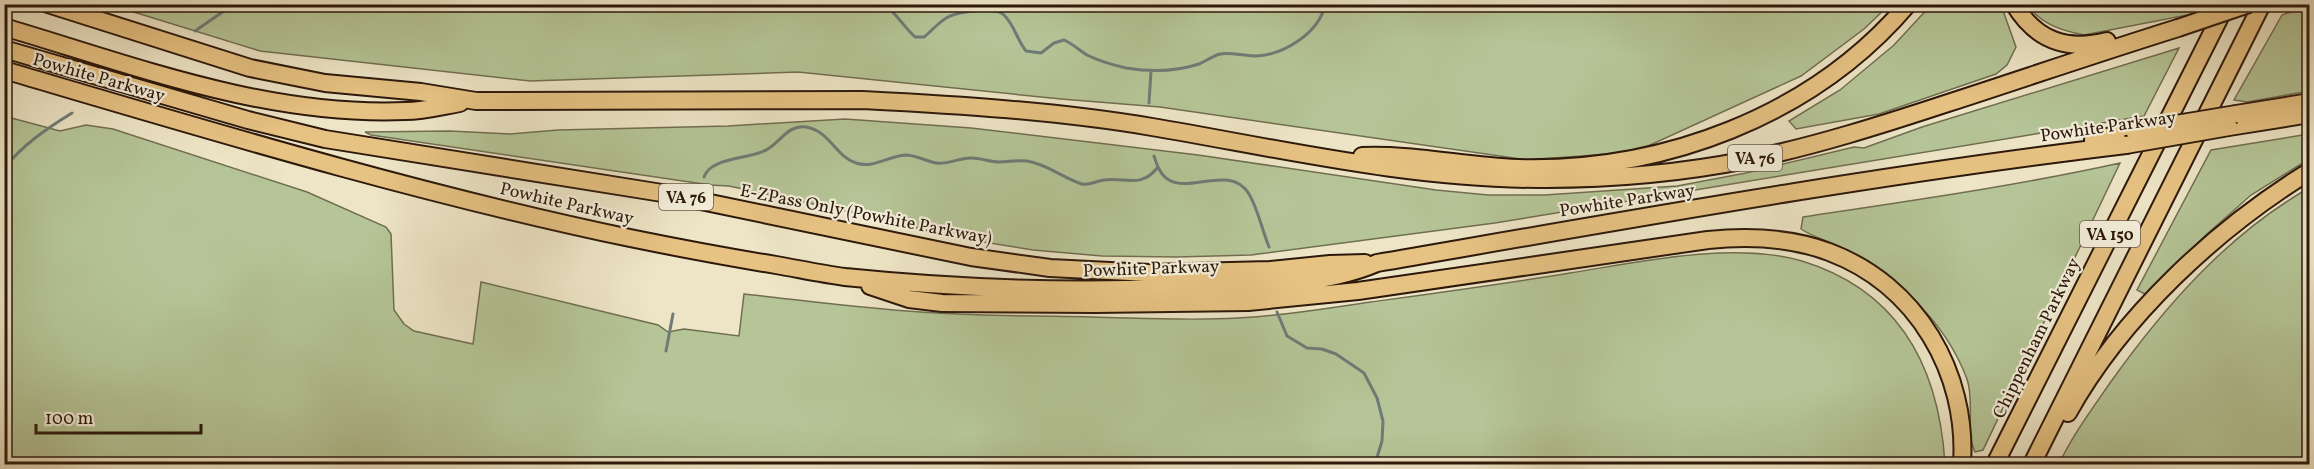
<svg xmlns="http://www.w3.org/2000/svg" width="2314" height="469" font-family="Vollkorn,serif">
	<style>
		.green { fill: #b5c597; stroke: #706e51; stroke-width: 1.5 }
		.lines { fill: none; stroke-linecap: round; stroke-linejoin: round }
		.stream { stroke: #6f7b76; stroke-width: 3 }
		.highway-casing { stroke: #2c180b; stroke-width: 20 }
		.highway { stroke: #e6c283; stroke-width: 16 }
		.highway-bridge-casing { stroke: #2c180b; stroke-width: 20; stroke-linecap: butt }
		.highway-bridge { stroke: #e6c283; stroke-width: 16 }
		.labels { text-anchor: middle; stroke-width: 4.5; stroke-linejoin: round; paint-order: stroke }
		.shield { fill: #f3eeda; stroke: #685849; stroke-width: 1.5 }
		.shield-label { font-size: 16px; font-weight: bold; fill: #2c180b }
		.street-label { font-size: 18px; fill: #2c180b; stroke: #f3eeda }
	</style>
	<rect width="100%" height="100%" fill="#ede5c6"/>
	<filter id="stains"><feTurbulence type="fractalNoise" baseFrequency=".00333" numOctaves="4"/><feColorMatrix values="0 0 0 0 .2 0 0 0 0 .09 0 0 0 0 .02 0 0 0 .5 -.17"/></filter>
	<radialGradient id="worn" r=".72"><stop offset=".6" stop-color="#630" stop-opacity="0"/><stop offset="1" stop-color="#630" stop-opacity=".3"/></radialGradient>
	<!-- green -->
	<path class="green" d="M111 5H1889L1864 29 1801 76 1635 152 1527 160 1160 107 1061 99 798 72 530 81 260 51Z
		M1931 5H2001L2016 47 2007 65 1996 74 1879 114 1796 129 1789 121 1840 90 1894 45Z
		M2028 5H2229V7L2084 35C2063 31 2040 24 2028 5Z
		M2309 6V91L2247 102 2234 100 2282 15Z
		M2179 48 2144 116 1495 223 1251 255 1177 257 1102 256 1033 250 952 237 865 215 729 186 710 185 371 135 365 132 450 131 510 134 558 130 728 126 845 119 971 128 1198 155 1436 190 1488 195H1545L1677 186 1746 173 1854 147 1864 148 1922 127Z
		M4 116 60 131 86 125 113 129 307 192 386 227 391 234 394 310 404 324 414 331 473 344 481 282 658 325 668 332 684 329 739 336 744 294C808 301 873 310 937 313 988 316 1040 316 1091 317 1140 318 1189 321 1238 318 1283 316 1327 308 1371 302 1437 293 1504 284 1570 273 1639 262 1733 241 1802 261 1900 291 1939 367 1945 464H5Z
		M2309 134V159L2251 195 2206 235 2145 294 2137 290 2211 150Z
		M2120 163 1983 450 1975 452C1965 433 1975 402 1967 379 1944 318 1895 277 1839 246 1826 240 1813 237 1801 229L1803 217C1909 201 2016 186 2120 163Z
		M2309 188V464H2059C2072 436 2092 409 2110 383 2164 307 2228 234 2309 188Z"/>
	<g class="lines">
		<!-- stream -->
		<path class="stream" d="M807 4 819 10 834 9 837 4
			M884 4C896 13 903 26 915 37H924C933 30 939 21 950 16 961 12 996 6 1004 15 1015 26 1017 40 1026 51L1041 53 1054 43 1064 40C1073 44 1079 50 1087 55 1099 61 1113 65 1126 68 1151 72 1175 72 1199 64 1206 61 1213 56 1220 54 1229 52 1246 56 1256 56 1283 55 1320 33 1325 4
			M195 31 234 4
			M1149 103 1151 71
			M1154 156C1157 165 1160 175 1169 180 1191 193 1231 164 1249 194 1258 209 1262 230 1269 247
			M4 168C24 144 46 129 72 113
			M704 177C710 158 746 159 764 151 779 145 787 124 806 127 830 131 835 156 856 163 873 169 889 156 905 155 916 155 926 161 936 163 947 165 961 157 972 158 981 158 990 162 999 162 1008 162 1018 160 1027 161 1047 164 1063 178 1082 184 1089 186 1096 181 1104 180 1126 177 1141 189 1158 167
			M1277 312 1287 336 1307 348 1322 349 1336 354 1364 373 1377 398 1383 421 1382 441 1375 464
			M666 351 673 314"/>
		<defs>
			<path id="highway" d="M48 4 250 68 325 83 421 92 476 101 863 100C959 105 1057 111 1152 127 1282 149 1413 180 1546 179 1613 179 1681 173 1747 160 1815 146 1881 125 1948 103 2025 78 2101 52 2178 28
				M2014 4C2036 41 2067 51 2107 41
				M4 27C135 66 267 117 406 111 424 111 442 106 460 103
				M4 49 248 120 325 139 662 193 971 257 1050 268 1150 273 1270 270 1330 264 1365 263
				M4 70C211 131 419 194 630 238 679 248 727 257 776 265 799 269 822 274 845 277 953 288 1060 292 1168 288 1234 286 1317 289 1377 263 1626 220 1875 175 2126 145
				M2236 114 2310 102
				M2229 127 2310 114
				M2093 140 2134 131
				M1362 156C1414 154 1465 166 1517 168 1662 172 1812 117 1908 4
				M870 286 909 299 942 303 1095 304 1248 302 1358 291 1708 240C1749 236 1790 237 1829 252 1917 285 1968 373 1962 464
				M2068 413C2122 316 2216 229 2310 171
				M1995 464 2226 5
				M2032 464 2262 4"/>
		</defs>
		<!-- highway casing -->
		<use href="#highway" class="highway-casing"/>
		<!-- highway -->
		<use href="#highway" class="highway"/>
		<defs>
			<path id="highway-bridge" d="M2178 28 2249 4
				M2134 131 2236 114
				M2126 145 2229 127"/>
		</defs>
		<!-- highway-bridge casing -->
		<use href="#highway-bridge" class="highway-bridge-casing"/>
		<!-- highway-bridge -->
		<use href="#highway-bridge" class="highway-bridge"/>
	</g>
	<g class="labels">
		<!-- shield labels -->
		<g class="shield">
			<rect x="1728" y="145" width="54" height="26" rx="4.5"/>
			<rect x="659" y="184" width="54" height="26" rx="4.5"/>
			<rect x="2080" y="221" width="60" height="26" rx="4.5"/>
		</g>
		<g class="shield-label">
			<text x="1755" y="164">VA 76</text>
			<text x="686" y="203">VA 76</text>
			<text x="2110" y="240">VA 150</text>
		</g>
		<!-- street labels -->
		<g class="street-label">
			<text transform="translate(99 77) rotate(16)" y="6">Powhite Parkway</text>
			<text transform="translate(2108 126) rotate(-8)" y="6">Powhite Parkway</text>
			<text transform="translate(1627 200) rotate(-9)" y="6">Powhite Parkway</text>
			<text transform="translate(567 203) rotate(13)" y="6">Powhite Parkway</text>
			<text transform="translate(866 214) rotate(11)" y="6">E-ZPass Only (Powhite Parkway)</text>
			<text transform="translate(1151 268) rotate(-2)" y="6">Powhite Parkway</text>
			<text transform="translate(2036 338) rotate(-64)" y="6">Chippenham Parkway</text>
		</g>
	</g>
	<!-- margin -->
	<rect width="2314" height="469" fill="none" stroke="#ede5c6" stroke-width="24"/>
	<rect x="6" y="6" width="2302" height="457" fill="none" stroke="#2c180b" stroke-width="3"/>
	<rect x="12" y="12" width="2290" height="445" fill="none" stroke="#2c180b" stroke-width="1.5"/>
	<!-- scale -->
	<path d="M36 424v9h165v-9" fill="none" stroke="#2c180b" stroke-width="3"/>
	<text x="45" y="424" font-size="18" fill="#2c180b" stroke="#f3eeda" stroke-width="4.5" paint-order="stroke">100 m</text>
	<rect width="100%" height="100%" filter="url(#stains)"/>
	<rect width="100%" height="100%" fill="url(#worn)"/>
</svg>
